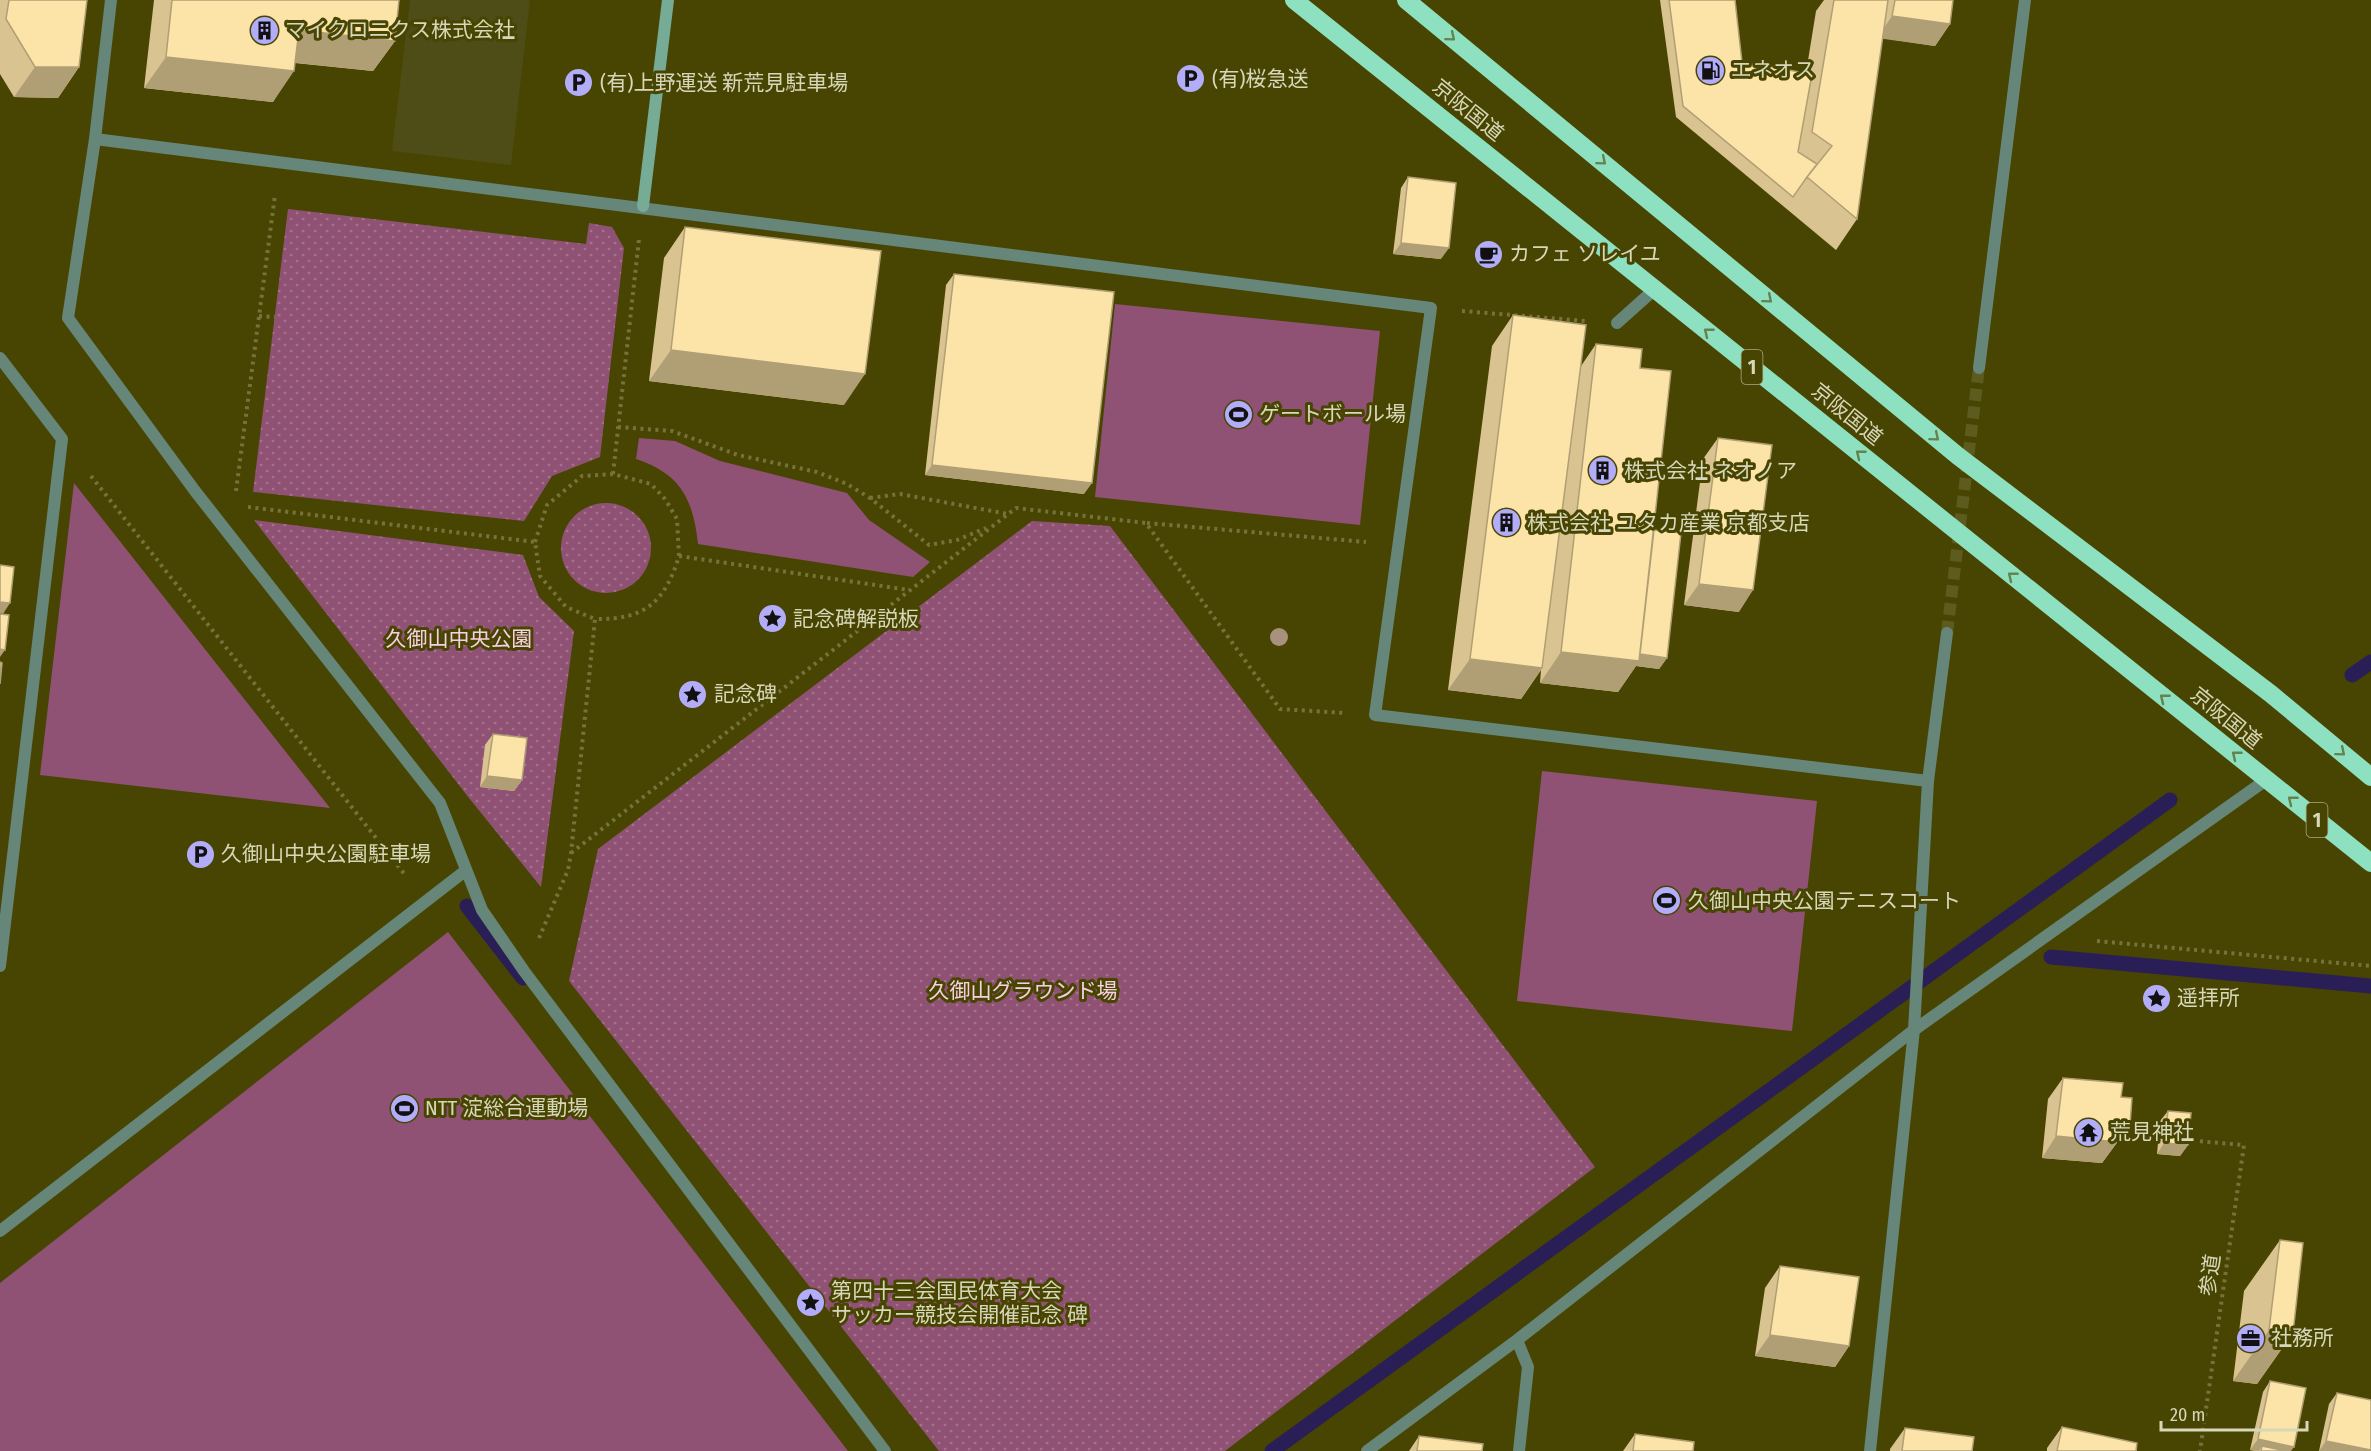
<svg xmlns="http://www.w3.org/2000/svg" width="2371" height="1451" font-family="'Fira Sans Condensed','Noto Sans JP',sans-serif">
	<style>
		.built { fill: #4e4c17 }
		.green { fill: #905274 }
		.park { fill: url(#park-dots) }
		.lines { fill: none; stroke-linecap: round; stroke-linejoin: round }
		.stream { stroke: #291f56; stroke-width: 15 }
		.street-tunnel { stroke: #5d5b1d; stroke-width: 12; stroke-dasharray: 12 6; stroke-linecap: butt }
		.path { stroke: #75733b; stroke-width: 4; stroke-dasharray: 3 4.5; stroke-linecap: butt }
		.street { stroke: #658678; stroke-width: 12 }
		.secondary { stroke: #76ab96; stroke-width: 12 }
		.highway { stroke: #8de1c0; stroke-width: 18 }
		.tree { fill: #a8917d }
		.wall { fill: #d9c390 }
		.shaded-wall { fill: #b09f75 }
		.building { fill: #fce3a7; stroke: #b09f75; stroke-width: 1.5 }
		.oneway { stroke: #64834e }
		.labels { text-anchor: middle; stroke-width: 6; stroke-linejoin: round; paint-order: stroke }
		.shield { fill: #484502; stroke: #acab82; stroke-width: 1.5 }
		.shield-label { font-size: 20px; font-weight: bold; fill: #d7d7b9 }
		.poi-label { font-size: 21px; fill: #d7d7b9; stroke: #484502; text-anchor: start }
		.street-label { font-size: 21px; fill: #d7d7b9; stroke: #484502 }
		.park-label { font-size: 21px; fill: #f6cfe2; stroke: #484502 }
	</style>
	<defs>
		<pattern id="park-dots" width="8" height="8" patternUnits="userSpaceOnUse" patternTransform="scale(1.5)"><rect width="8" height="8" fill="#905274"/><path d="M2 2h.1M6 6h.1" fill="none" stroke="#a4728c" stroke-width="1.8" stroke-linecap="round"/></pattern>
	</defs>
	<rect width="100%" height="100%" fill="#484502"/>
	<!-- built -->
	<path class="built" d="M410 0H530L511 165 392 151Z"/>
	<!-- green -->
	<path class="green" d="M1115 304 1380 331 1360 525 1095 497Z
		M639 438 675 441 720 461 847 493 869 520 930 562 913 577 698 544C693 499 681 474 636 459Z
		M74 483 330 808 40 775Z
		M1542 771 1817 801 1792 1031 1517 1001Z
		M448 932 848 1451H0V1283Z"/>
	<!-- park -->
	<path class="park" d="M288 209 586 244 589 223 612 227 624 248 600 457 552 476 524 521 253 492Z
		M561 548a45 45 0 1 1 90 0a45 45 0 1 1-90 0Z
		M254 520 523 555 539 597 574 631 541 887 469 798Z
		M1032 521 1110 526 1595 1167 1225 1451H939L569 981 598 849Z"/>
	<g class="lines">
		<!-- stream -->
		<path class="stream" d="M2352 675 2371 662
			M467 906 523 978
			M2051 957 2371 986
			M1272 1451 2170 800"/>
		<!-- street-tunnel -->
		<path class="street-tunnel" d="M1947 633 1979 368"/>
		<!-- path -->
		<path class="path" d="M1462 311 1586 321
			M259 316 275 317
			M618 427 672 431 738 455 817 472 847 484 870 498 929 545 957 540 986 528
			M613 474 639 239
			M91 476 406 876
			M236 491 275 195
			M870 498 900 494 1008 514
			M248 507 535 542 540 576 566 607 595 619
			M1147 523 1366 542
			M535 542 547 505 582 476 613 474 651 484 665 499 677 519 679 556
			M571 853 1016 508 1146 523 1280 709 1345 713
			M539 938 568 870 571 853 595 619C645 620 665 602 679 556L909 590
			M2097 941 2371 966
			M2120 1134 2163 1138
			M2185 1140 2244 1145 2200 1451"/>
		<!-- street -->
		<path class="street" d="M111 0 95 139 68 318 195 491 440 803 482 910 524 971 885 1451
			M95 139 1431 308 1375 715 1928 781
			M1617 323 1655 289
			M0 358 62 439 0 966
			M1979 368 2025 0
			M0 1231 465 871
			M1517 1340 1528 1367 1519 1451
			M1367 1451 1517 1340 1914 1030 2266 780
			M1870 1451 1914 1030 1928 781 1947 633"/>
		<!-- secondary -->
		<path class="secondary" d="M643 206 668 0"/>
		<!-- highway -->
		<path class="highway" d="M1294 0 2371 863
			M1406 0 1958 456 2271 694 2371 777"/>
	</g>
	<!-- trees -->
	<circle class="tree" cx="1279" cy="637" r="9"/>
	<!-- wall -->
	<path class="wall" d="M0 0H87L79 67 58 98 14 97 0 74Z
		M154 0H399L395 41 373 71 295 63 273 102 144 88Z
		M1660 0H1735L1742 62 1806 73 1816 11 1824 0H1953L1950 24 1935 46 1882 38 1857 219 1836 250 1676 117Z
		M1408 177 1441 259 1393 254 1401 188Z
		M685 227 844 405 649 381 664 258Z
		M954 274 1084 494 925 475 946 285Z
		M1513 315 1581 366 1596 344 1640 368 1654 530 1667 658 1659 669 1636 666 1618 692 1540 683 1541 670 1521 699 1448 690 1492 346Z
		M1718 438 1739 612 1684 605 1703 459Z
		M493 734 522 780 514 791 480 787 485 745Z
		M2063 1078 2121 1097 2130 1125 2102 1163 2042 1158 2048 1099Z
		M2168 1111 2188 1145 2180 1156 2157 1154 2160 1121Z
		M2280 1240 2293 1333 2257 1384 2233 1381 2244 1291Z
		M1780 1266 1849 1346 1835 1367 1755 1356 1765 1288Z
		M2270 1381 2291 1451H2255L2250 1450 2263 1392Z
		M2337 1393 2371 1451H2319L2329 1404Z
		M2062 1427 2136 1451H2047V1448Z
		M1905 1428 1972 1451H1890V1449Z
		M1635 1434 1693 1451H1623Z
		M1419 1436 1482 1451H1409Z"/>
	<!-- shaded-wall -->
	<path class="shaded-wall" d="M1892 16 1950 24 1935 46 1877 38Z
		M299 30 395 41 373 71 278 61Z
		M166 57 294 71 273 102 144 88Z
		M35 67H79L58 98 14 97Z
		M1401 243 1449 248 1441 259 1393 254Z
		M671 350 865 374 844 405 649 381Z
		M932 465 1092 483 1084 494 925 475Z
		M1699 584 1753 590 1739 612 1684 605Z
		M0 602 10 603 3 614 0 613Z
		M0 649 5 650 0 657Z
		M1561 652 1628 653 1667 658 1659 669 1636 666 1618 692 1540 683Z
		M1470 659 1542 668 1521 699 1448 690Z
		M487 776 522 780 514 791 480 787Z
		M2118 1124 2130 1125 2102 1163 2042 1158 2056 1136Z
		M2164 1143 2188 1145 2180 1156 2157 1154Z
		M2269 1330 2293 1333 2257 1384 2233 1381Z
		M1770 1335 1849 1346 1835 1367 1755 1356Z
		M2258 1439 2294 1447 2291 1451H2261L2262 1446 2259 1451 2250 1450Z
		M2326 1441 2371 1450V1451H2319Z"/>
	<!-- building -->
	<path class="building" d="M9 0H87L79 67H35L6 19Z
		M172 0H399L395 41 299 30 294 71 166 57Z
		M1669 0H1735L1742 62 1812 74 1798 152 1817 164 1807 177 1793 197 1683 106Z
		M1834 0H1888L1857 219 1807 177 1832 146 1812 132Z
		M1895 0H1953L1950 24 1892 16Z
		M1408 177 1456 183 1449 248 1401 243Z
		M685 227 881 251 865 374 671 350Z
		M954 274 1114 292 1092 483 932 465Z
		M1513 315 1586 325 1542 668 1470 659Z
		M1596 344 1642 349 1640 368 1671 371 1639 661 1561 652Z
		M1718 438 1772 445 1753 590 1699 584Z
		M1654 530 1681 533 1667 658 1640 654Z
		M0 565 14 567 10 603 0 602Z
		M0 614 9 615 5 650 0 649Z
		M0 662 2 663 0 684Z
		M493 734 527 738 522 780 487 776Z
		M2063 1078 2123 1083 2121 1097 2132 1098 2130 1125 2118 1124 2117 1142 2056 1136Z
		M2168 1111 2191 1113 2188 1145 2164 1143Z
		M2280 1240 2303 1243 2293 1333 2269 1330Z
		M1780 1266 1859 1277 1849 1346 1770 1335Z
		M2270 1381 2306 1388 2294 1447 2258 1439Z
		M2337 1393 2371 1400V1450L2326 1441Z
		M2062 1427 2137 1443 2136 1451H2057Z
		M1905 1428 1974 1437 1972 1451H1902Z
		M1635 1434 1694 1442 1693 1451H1633Z
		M1419 1436 1483 1444 1482 1451H1417Z
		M2262 1446 2286 1451H2261Z"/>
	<!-- one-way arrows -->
	<defs><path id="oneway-chevron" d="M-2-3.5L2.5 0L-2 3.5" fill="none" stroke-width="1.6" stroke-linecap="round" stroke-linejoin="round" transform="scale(1.5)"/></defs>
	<g class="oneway">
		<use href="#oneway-chevron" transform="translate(1451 37) rotate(40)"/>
		<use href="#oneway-chevron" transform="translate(1602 161) rotate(40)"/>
		<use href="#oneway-chevron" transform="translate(1768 299) rotate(40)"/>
		<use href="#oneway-chevron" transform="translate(1708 332) rotate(-141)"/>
		<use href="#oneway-chevron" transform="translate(1935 437) rotate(40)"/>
		<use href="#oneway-chevron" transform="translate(1860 454) rotate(-141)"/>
		<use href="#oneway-chevron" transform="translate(2012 576) rotate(-141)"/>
		<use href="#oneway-chevron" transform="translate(2164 698) rotate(-141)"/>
		<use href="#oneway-chevron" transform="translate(2341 752) rotate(40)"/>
		<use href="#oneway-chevron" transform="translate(2236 755) rotate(-141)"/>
		<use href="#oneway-chevron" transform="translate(2292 800) rotate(-141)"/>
	</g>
	<!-- icons -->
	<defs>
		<symbol id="building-disc" viewBox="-11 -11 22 22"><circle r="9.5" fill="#b3adf9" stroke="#484502"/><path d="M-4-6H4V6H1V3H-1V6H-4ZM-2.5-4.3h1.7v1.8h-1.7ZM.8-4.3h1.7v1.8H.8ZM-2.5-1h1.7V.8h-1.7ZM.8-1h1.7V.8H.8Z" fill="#111"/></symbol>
		<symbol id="fuel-disc" viewBox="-11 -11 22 22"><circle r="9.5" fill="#b3adf9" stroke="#484502"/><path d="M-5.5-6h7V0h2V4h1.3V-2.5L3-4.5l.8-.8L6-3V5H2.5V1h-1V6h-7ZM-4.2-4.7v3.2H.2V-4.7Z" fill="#111"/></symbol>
		<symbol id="parking-disc" viewBox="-11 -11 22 22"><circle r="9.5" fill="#b3adf9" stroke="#484502"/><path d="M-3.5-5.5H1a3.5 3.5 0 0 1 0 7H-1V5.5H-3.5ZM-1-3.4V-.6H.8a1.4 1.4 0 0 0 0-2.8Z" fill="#111"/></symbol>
		<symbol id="cafe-disc" viewBox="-11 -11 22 22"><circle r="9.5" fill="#b3adf9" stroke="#484502"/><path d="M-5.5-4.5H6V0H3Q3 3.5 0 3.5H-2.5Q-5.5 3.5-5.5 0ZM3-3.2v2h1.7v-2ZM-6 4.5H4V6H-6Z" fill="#111"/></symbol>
		<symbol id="stadium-disc" viewBox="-11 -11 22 22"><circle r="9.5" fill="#b3adf9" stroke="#484502"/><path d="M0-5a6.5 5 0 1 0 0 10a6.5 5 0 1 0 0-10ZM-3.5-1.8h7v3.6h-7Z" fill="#111"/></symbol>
		<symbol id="sight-disc" viewBox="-11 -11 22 22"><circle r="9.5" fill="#b3adf9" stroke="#484502"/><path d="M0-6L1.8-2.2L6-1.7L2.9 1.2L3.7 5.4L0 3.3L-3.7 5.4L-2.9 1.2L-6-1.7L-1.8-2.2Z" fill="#111"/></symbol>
		<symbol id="temple-disc" viewBox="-11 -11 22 22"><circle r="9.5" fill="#b3adf9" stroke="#484502"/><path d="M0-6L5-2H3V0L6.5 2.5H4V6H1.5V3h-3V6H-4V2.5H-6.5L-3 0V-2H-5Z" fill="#111"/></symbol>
		<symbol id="office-disc" viewBox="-11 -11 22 22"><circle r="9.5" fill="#b3adf9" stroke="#484502"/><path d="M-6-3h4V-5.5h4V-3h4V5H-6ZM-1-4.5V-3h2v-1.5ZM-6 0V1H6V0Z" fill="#111"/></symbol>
	</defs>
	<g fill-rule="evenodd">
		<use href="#building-disc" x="248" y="14" width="33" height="33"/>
		<use href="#fuel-disc" x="1694" y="54" width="33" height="33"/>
		<use href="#parking-disc" x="1174" y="62" width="33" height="33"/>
		<use href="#parking-disc" x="562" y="66" width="33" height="33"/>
		<use href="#cafe-disc" x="1472" y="238" width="33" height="33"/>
		<use href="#stadium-disc" x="1222" y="398" width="33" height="33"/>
		<use href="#building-disc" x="1586" y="454" width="33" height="33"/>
		<use href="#building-disc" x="1490" y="506" width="33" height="33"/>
		<use href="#sight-disc" x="756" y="602" width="33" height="33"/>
		<use href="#sight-disc" x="676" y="678" width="33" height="33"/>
		<use href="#parking-disc" x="184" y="838" width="33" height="33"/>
		<use href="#stadium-disc" x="1650" y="884" width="33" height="33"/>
		<use href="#sight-disc" x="2140" y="982" width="33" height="33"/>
		<use href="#stadium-disc" x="388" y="1092" width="33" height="33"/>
		<use href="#temple-disc" x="2072" y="1116" width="33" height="33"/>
		<use href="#sight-disc" x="794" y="1286" width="33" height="33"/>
		<use href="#office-disc" x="2234" y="1322" width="33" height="33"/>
	</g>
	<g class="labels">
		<!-- shield labels -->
		<g class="shield">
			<rect x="1741.5" y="350" width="21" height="34" rx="4.5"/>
			<rect x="2306.5" y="803" width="21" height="34" rx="4.5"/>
		</g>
		<g class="shield-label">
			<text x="1752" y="374">1</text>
			<text x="2317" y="827">1</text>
		</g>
		<!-- poi labels -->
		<g class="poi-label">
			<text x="285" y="37">マイクロニクス株式会社</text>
			<text x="1731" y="77">エネオス</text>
			<text x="1212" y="86">(有)桜急送</text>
			<text x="600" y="90">(有)上野運送 新荒見駐車場</text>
			<text x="1509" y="261">カフェ ソレイユ</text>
			<text x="1259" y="421">ゲートボール場</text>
			<text x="1624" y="478">株式会社 ネオノア</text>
			<text x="1527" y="530">株式会社 ユタカ産業 京都支店</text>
			<text x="793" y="626">記念碑解説板</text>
			<text x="714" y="701">記念碑</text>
			<text x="221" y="861">久御山中央公園駐車場</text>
			<text x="1688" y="908">久御山中央公園テニスコート</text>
			<text x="2177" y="1005">遥拝所</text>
			<text x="425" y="1115">NTT 淀総合運動場</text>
			<text x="2110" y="1139">荒見神社</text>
			<text x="831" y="1298">第四十三会国民体育大会<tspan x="831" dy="24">サッカー競技会開催記念 碑</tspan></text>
			<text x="2271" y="1345">社務所</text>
		</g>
		<!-- street labels -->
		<g class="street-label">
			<text transform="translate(1468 110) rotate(39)" y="7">京阪国道</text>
			<text transform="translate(1847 414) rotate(39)" y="7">京阪国道</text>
			<text transform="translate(2226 718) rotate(39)" y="7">京阪国道</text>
			<text transform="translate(2210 1275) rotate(-82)" y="7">参道</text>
		</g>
		<!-- park labels -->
		<g class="park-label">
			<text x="459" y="646">久御山中央公園</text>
			<text x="1023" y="998">久御山グラウンド場</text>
		</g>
	</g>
	<!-- scale -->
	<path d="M2161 1421v9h146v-9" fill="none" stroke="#d7d7b9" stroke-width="3"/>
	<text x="2170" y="1421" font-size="18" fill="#d7d7b9" stroke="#484502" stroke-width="4.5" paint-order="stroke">20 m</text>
</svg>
